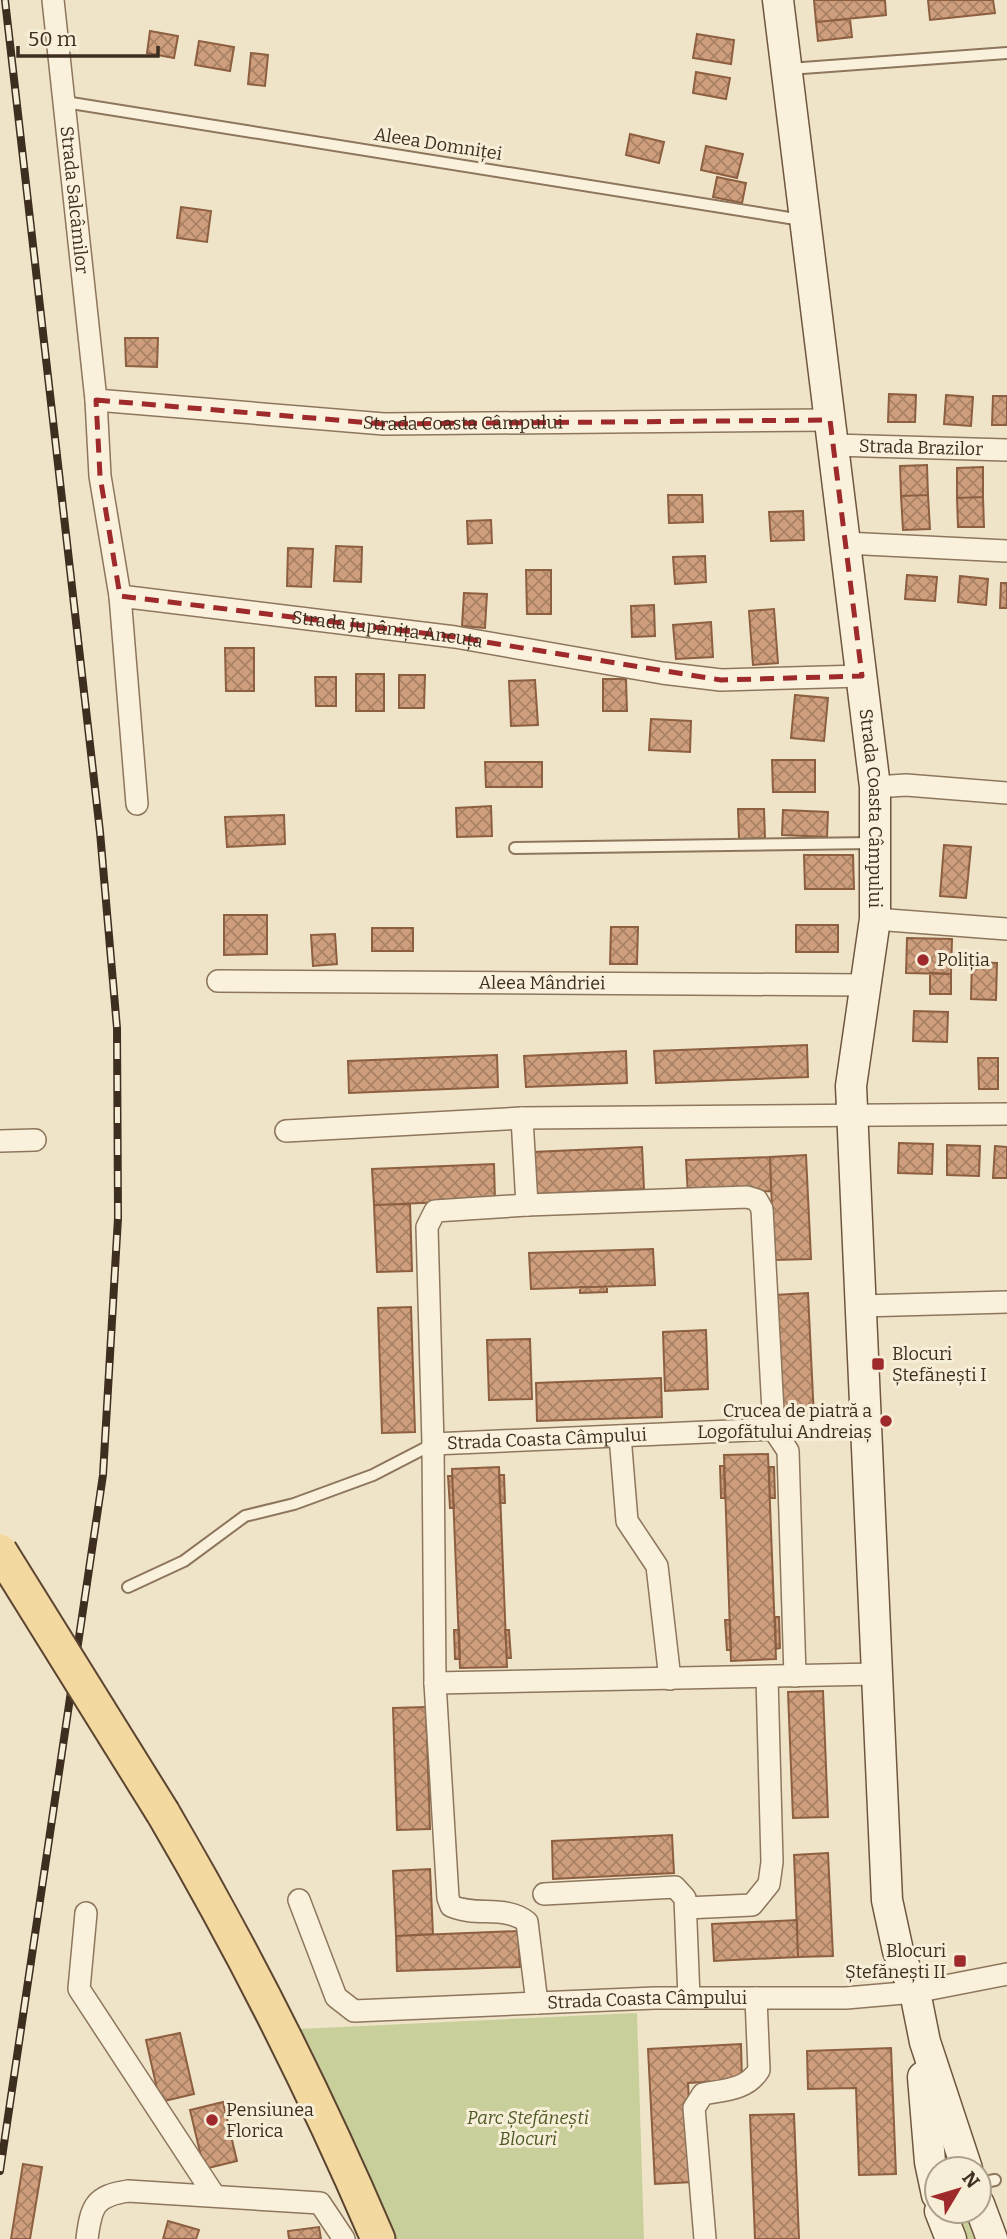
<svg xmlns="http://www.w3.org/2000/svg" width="1007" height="2239" font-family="Bitter,serif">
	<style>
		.grass { fill: url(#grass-tufts) }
		.park { fill: #c9cf9b }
		.building { fill: url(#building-cross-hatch); stroke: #8d5f41; stroke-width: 2 }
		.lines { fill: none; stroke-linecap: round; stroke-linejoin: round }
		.lane-casing { stroke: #8d765c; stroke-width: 14 }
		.street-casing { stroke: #8d765c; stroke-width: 24 }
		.secondary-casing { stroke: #6f573f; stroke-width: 33 }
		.primary-casing { stroke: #5b4430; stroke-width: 37 }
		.lane { stroke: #faf1dc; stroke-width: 10 }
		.street { stroke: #faf1dc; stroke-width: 21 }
		.secondary { stroke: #faf1dc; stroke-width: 30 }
		.primary { stroke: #f3d9a0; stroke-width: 33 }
		.rail-casing { stroke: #3d2e20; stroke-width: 8 }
		.rail { stroke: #f7eed8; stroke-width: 5; stroke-dasharray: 16; stroke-linecap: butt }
		.primary-bridge-casing { stroke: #5b4430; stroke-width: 37; stroke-linecap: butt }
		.primary-bridge { stroke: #f3d9a0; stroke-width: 33 }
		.marked { fill: none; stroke: #9e2a2b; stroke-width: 5; stroke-dasharray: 14 9; stroke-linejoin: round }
		.poi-dot { fill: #9e2a2b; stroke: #f7eed8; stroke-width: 2.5 }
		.labels { text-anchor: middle; stroke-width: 6; stroke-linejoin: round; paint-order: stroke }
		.street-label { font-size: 18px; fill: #3d2e20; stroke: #f7eed8 }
		.poi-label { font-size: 18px; fill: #3d2e20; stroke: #f7eed8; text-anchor: start }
		.park-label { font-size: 18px; font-style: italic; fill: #4d5a26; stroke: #f7eed8 }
	</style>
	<defs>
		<pattern id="grass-tufts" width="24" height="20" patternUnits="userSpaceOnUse" patternTransform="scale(1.75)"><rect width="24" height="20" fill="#c9cf9b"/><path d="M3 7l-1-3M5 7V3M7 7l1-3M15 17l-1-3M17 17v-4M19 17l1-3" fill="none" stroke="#aeb285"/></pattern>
		<pattern id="building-cross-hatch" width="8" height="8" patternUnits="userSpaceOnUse" patternTransform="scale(1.75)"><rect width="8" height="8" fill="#cf9f7d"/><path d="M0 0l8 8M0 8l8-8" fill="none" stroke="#a98266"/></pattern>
	</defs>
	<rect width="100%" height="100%" fill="#f0e4c8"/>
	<!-- grass -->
	<path class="grass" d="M944 2211H978L989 2239H956Z"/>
	<!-- park -->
	<path class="park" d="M637 2013 644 2239H394L298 2029Z"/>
	<!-- building -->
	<path class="building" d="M814 0H885L886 15 816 22Z
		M928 0H993L995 13 930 20Z
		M850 19 852 37 818 41 816 22Z
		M150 31 178 36 174 58 147 53Z
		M697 34 734 40 731 64 693 58Z
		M199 41 234 47 230 71 195 65Z
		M251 53 268 55 265 86 248 84Z
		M696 72 730 78 726 99 693 93Z
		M630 134 664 142 659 163 626 155Z
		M706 146 743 154 737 178 701 170Z
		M717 177 746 183 742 203 713 197Z
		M181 207 211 211 207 242 177 238Z
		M125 338H158L157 367 126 366Z
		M889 394 916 395 915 422H888Z
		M946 395 973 397 971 426 944 424Z
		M993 396H1007V425H992Z
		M927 465 928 495 901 496 900 466Z
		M983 467V497L957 498V468Z
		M668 495H702L703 522 669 523Z
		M928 495 930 529 903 530 901 496Z
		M983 497 984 527H958L957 498Z
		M803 511 804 540 771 541 769 512Z
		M491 520 492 543 468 544 467 521Z
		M336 546 362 547 361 582 334 581Z
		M288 548 313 549 311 587 287 586Z
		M705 556 706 582 675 584 673 557Z
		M526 570H551V614H527Z
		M907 575 937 577 935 601 905 599Z
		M960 576 988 579 986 605 958 602Z
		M1001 583H1007V608H1000Z
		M464 593 487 594 485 628 462 626Z
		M654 605 655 636 632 637 631 606Z
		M774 609 778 663 753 665 749 611Z
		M711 622 713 657 676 659 673 625Z
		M225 648H254V691H226Z
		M356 674H384V711H356Z
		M399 675H425L424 708H399Z
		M315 677H336V706H316Z
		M603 679H626L627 711H603Z
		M535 680 538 725 511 726 509 681Z
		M795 695 828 698 824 741 791 738Z
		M651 719 691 721 690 752 649 750Z
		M772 760H815V792H773Z
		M485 762H542V787H486Z
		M491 806 492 836 457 837 456 808Z
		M738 809H764L765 838 739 839Z
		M783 810 828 812 827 837 782 835Z
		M284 815 285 844 227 847 225 817Z
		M944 845 971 847 966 898 940 896Z
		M804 855H853L854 889H805Z
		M224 915H267V954L224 955Z
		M796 925H838V952H796Z
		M611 927H638L637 964H610Z
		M372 928H413V951H372Z
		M335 934 337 964 313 966 311 935Z
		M907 938 952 939 951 974 906 973Z
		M972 962 997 963 996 1000 971 999Z
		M930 973 951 974V994H930Z
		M914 1011 948 1012 947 1042 913 1041Z
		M807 1045 808 1077 656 1083 654 1051Z
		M626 1051 627 1083 526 1087 524 1056Z
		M497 1055 498 1087 349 1093 348 1061Z
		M978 1058H998V1089H979Z
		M899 1143 933 1144 932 1174 898 1173Z
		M947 1145 980 1146 979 1176 947 1175Z
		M995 1146 1007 1147V1178H993Z
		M642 1147 644 1189 536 1194 533 1152Z
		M806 1155 811 1259 774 1260 770 1157Z
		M770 1157 771 1191 688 1195 686 1160Z
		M494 1164 495 1200 374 1205 372 1169Z
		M410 1204 412 1271 377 1272 374 1205Z
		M653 1249 655 1285 531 1289 529 1253Z
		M580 1287H607V1292L580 1293Z
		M808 1293 814 1418 780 1420 775 1295Z
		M411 1307 415 1432 382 1433 378 1308Z
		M706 1330 708 1389 665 1391 663 1332Z
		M530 1339 532 1399 489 1400 487 1340Z
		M661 1378 662 1417 537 1421 536 1383Z
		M768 1454 776 1659 731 1661 724 1455Z
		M720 1466H724L725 1498H721Z
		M499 1467 507 1667 460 1668 452 1469Z
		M769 1467H774L775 1498H770Z
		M499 1475H504L505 1503H500Z
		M448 1476H452L454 1508H450Z
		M775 1617H779L780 1648 776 1649Z
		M725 1620H730L731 1650H727Z
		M459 1629 460 1659H455L454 1630Z
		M505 1630H509L511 1658H507Z
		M823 1691 828 1817 793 1818 788 1692Z
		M426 1707 430 1829 397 1830 393 1708Z
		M672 1835 674 1873 553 1879 552 1841Z
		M828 1853 833 1956 798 1957 794 1855Z
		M430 1869 433 1934 396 1936 393 1871Z
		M797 1920 798 1957 714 1961 712 1924Z
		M518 1931 520 1967 397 1971 396 1936Z
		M180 2033 194 2094 160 2102 146 2040Z
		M741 2044 742 2080 688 2083 693 2182 655 2184 648 2049Z
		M891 2048 896 2174 859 2175 856 2088 808 2089 807 2051Z
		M223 2102 237 2161 204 2169 190 2110Z
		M794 2114 799 2239H755L750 2115Z
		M23 2164 42 2167 30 2239H11Z
		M168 2221 199 2230 196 2239H163Z
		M319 2227 321 2239H289L288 2231Z"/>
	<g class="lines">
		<defs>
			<path id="lane" d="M789 69 1007 53
				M65 102 802 220
				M515 848 873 843
				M128 1587 184 1561 245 1516 294 1504 373 1475 433 1444
				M979 2183 995 2180"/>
			<g id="street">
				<path id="s1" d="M53 0 96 400 100 476 120 596"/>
				<path id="s2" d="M96 400 384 424 830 420"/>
				<path id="s3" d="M833 445 1007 450"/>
				<path d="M845 543 1007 551"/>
				<path d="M875 787 906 785 1007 793"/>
				<path id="s4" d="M137 804 120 596 455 637 662 673 721 680 862 676"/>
				<path d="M875 919 1007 929"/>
				<path id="s5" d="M218 981 865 985"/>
				<path d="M522 1118 527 1205 747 1197 757 1200 762 1209 774 1430 788 1451 795 1676"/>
				<path d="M286 1131 522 1118 1007 1114"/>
				<path d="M0 1141 35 1140"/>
				<path d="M527 1205 435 1211 427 1227 433 1444 435 1683 448 1898 451 1906C476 1917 506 1905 527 1922L537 2003"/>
				<path d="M861 1306 1007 1302"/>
				<path d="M620 1436 627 1521 657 1566 670 1679"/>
				<path id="s6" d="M433 1444 866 1425"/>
				<path d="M435 1683 877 1674"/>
				<path d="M544 1894 675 1887 685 1898 689 1998"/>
				<path id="s7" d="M299 1900 336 1997 354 2011 655 1998H846L915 1992 1007 1974"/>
				<path d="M686 1908 752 1905 769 1884 772 1862 767 1677"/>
				<path d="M86 1913 79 1989 214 2195"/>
				<path d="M87 2239C91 2207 94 2196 128 2191L320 2203 344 2239"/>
				<path d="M705 2239 694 2108 703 2094C724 2090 747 2090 759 2070L756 1998"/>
			</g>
			<g id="secondary">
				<path id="s8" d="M778 0 875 787V919L851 1086 887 1900 898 1951 915 1992 925 2042 967 2169"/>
				<path d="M923 2077 930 2162 937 2195"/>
				<path d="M979 2204 992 2239"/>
				<path d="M940 2211 951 2239"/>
			</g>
			<path id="primary" d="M163 1813C244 1951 315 2092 378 2239"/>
		</defs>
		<!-- lane casing -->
		<use href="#lane" class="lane-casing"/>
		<!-- street casing -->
		<use href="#street" class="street-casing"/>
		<!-- secondary casing -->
		<use href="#secondary" class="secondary-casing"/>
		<!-- primary casing -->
		<use href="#primary" class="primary-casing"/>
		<!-- lane -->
		<use href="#lane" class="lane"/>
		<!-- street -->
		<use href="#street" class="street"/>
		<!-- secondary -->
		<use href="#secondary" class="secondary"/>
		<!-- primary -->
		<use href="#primary" class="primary"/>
		<defs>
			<path id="rail" d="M0 2171 103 1475 118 1218 117 1028 100 832 5 0"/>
		</defs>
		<!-- rail casing -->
		<use href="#rail" class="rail-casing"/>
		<!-- rail -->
		<use href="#rail" class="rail"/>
		<defs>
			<path id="primary-bridge" d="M0 1551 163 1813"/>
		</defs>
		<!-- primary-bridge casing -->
		<use href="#primary-bridge" class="primary-bridge-casing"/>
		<!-- primary-bridge -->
		<use href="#primary-bridge" class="primary-bridge"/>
	</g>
	<!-- marked area -->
	<path class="marked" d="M96 400 384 424 830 420 862 676 721 680 455 637 120 596 100 476Z"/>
	<!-- markers -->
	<g class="poi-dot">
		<circle cx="923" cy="960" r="7"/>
		<rect x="871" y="1357" width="14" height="14" rx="3.5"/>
		<circle cx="886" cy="1421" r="7"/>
		<rect x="953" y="1954" width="14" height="14" rx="3.5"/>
		<circle cx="212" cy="2120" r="7"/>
	</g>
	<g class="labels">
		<!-- street labels -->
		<g class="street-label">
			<text transform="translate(438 144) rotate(9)" y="6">Aleea Domniței</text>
			<text dy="6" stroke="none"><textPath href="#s1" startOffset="201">Strada Salcâmilor</textPath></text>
			<text dy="6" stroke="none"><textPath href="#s2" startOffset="368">Strada Coasta Câmpului</textPath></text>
			<text dy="6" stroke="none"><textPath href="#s3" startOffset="88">Strada Brazilor</textPath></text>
			<text dy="6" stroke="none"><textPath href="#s4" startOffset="478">Strada Jupânița Ancuța</textPath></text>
			<text dy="6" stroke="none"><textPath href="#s8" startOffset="814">Strada Coasta Câmpului</textPath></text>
			<text dy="6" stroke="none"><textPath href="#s5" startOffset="324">Aleea Mândriei</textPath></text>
			<text dy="6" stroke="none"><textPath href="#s6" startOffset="114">Strada Coasta Câmpului</textPath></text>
			<text dy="6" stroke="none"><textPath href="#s7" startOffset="420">Strada Coasta Câmpului</textPath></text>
		</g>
		<!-- poi labels -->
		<g class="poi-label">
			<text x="937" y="966">Poliția</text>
			<text x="892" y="1360">Blocuri<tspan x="892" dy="21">Ștefănești I</tspan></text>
			<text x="872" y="1417" text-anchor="end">Crucea de piatră a<tspan x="872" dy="21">Logofătului Andreiaș</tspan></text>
			<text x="946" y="1957" text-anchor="end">Blocuri<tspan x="946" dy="21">Ștefănești II</tspan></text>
			<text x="226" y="2116">Pensiunea<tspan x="226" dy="21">Florica</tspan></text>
		</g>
		<!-- park labels -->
		<g class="park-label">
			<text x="528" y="2124">Parc Ștefănești<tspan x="528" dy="21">Blocuri</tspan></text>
		</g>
	</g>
	<!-- north arrow -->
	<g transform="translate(958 2190) rotate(52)"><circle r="33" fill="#f7eed8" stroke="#ada18e" stroke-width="2"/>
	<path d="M0-5L12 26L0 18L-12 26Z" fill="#9e2a2b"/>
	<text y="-10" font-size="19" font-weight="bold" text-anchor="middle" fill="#3d2e20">N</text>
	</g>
	<!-- scale -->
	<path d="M18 46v10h140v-10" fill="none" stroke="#3d2e20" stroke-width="3.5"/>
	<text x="28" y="46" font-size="21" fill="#3d2e20" stroke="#f7eed8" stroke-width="5" paint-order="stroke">50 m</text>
</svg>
